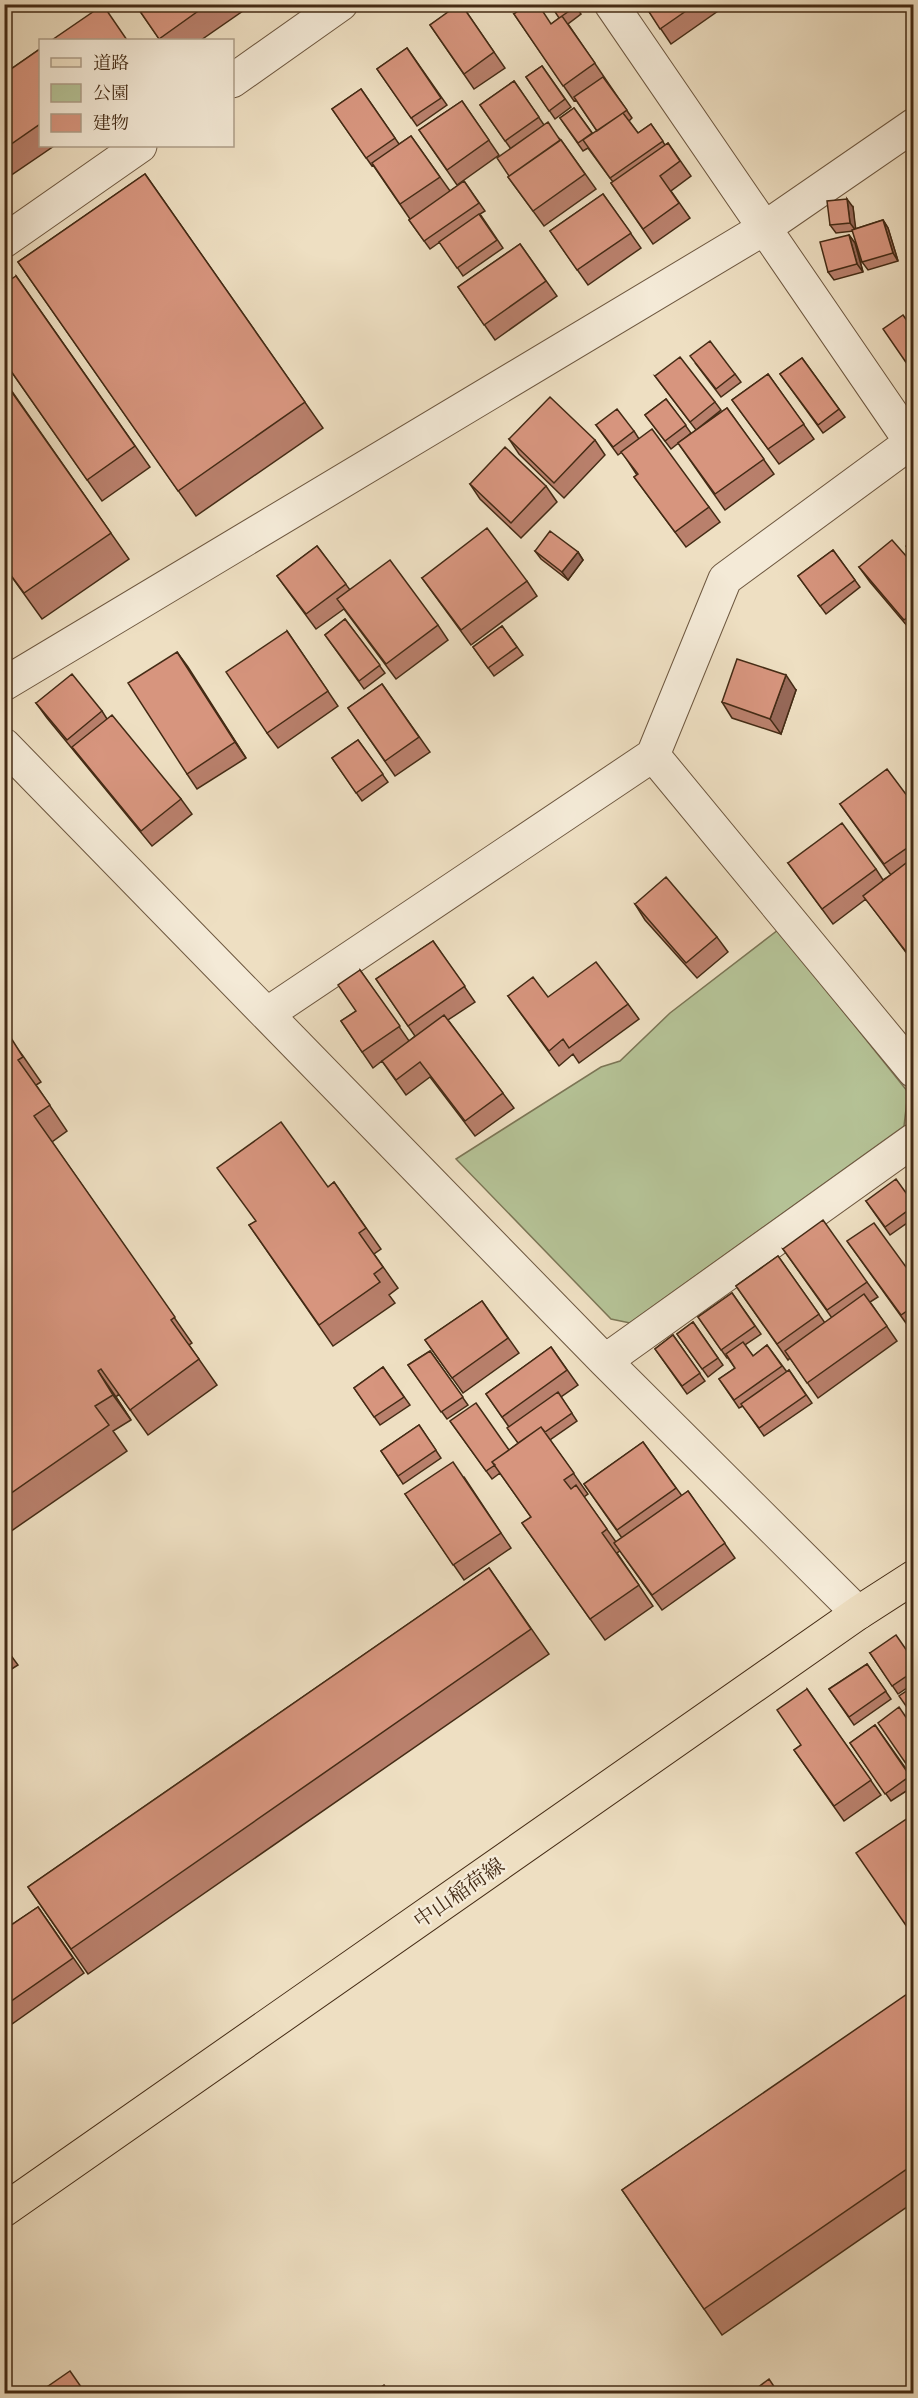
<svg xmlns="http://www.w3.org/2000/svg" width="918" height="2398" font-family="'IM FELL English','Noto Serif JP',serif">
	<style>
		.green { fill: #b5c296; stroke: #7c7656; stroke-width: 1.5 }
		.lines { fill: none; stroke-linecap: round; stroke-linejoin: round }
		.minor-casing { stroke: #6e5840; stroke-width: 35 }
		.major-casing { stroke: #442b15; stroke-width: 35 }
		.minor { stroke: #f4ead7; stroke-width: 33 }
		.major { stroke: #eedfc2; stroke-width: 33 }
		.wall { fill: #b9806c; stroke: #442b15; stroke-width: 1.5 }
		.shaded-wall { fill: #966858; stroke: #442b15; stroke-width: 1.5 }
		.building { fill: #d7957e; stroke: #442b15; stroke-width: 1.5 }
		.labels { text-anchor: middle; stroke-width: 5; stroke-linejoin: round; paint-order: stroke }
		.street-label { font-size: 21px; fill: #442b15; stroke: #f4ead7 }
	</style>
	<rect width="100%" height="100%" fill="#eedfc2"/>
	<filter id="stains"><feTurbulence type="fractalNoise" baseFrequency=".00333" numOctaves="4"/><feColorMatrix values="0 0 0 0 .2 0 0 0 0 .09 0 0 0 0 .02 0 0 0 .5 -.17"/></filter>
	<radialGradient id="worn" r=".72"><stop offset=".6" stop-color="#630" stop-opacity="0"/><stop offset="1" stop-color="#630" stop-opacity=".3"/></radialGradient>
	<!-- green -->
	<path class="green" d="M778 930 908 1092 904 1126 630 1323 611 1319 456 1159 601 1067 620 1061 670 1013Z"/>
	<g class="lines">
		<defs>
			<path id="minor" d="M611 4 911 442
				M232 81 341 4
				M4 241 140 146
				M4 684 763 229 914 125
				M4 745 605 1361 858 1613
				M653 755 914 1071
				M267 1014 653 755 725 579 914 440
				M605 1361 914 1140"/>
			<path id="major" d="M4 2210 858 1613 914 1577"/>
		</defs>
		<!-- minor casing -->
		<use href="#minor" class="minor-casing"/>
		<!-- major casing -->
		<use href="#major" class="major-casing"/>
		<!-- minor -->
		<use href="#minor" class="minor"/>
		<!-- major -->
		<use href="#major" class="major"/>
	</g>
	<!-- wall -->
	<path class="wall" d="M135 4H253L201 40H160Z
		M461 4 505 68 474 89 430 25Z
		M574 4 581 14 568 24 632 118 629 121 638 133 651 124 665 145 668 143 691 176 671 191 690 218 653 244 611 183 613 182 588 148 583 151 560 118 574 108 593 134 597 131 576 100 574 101 514 14 551 24 559 18Z
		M644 4H728L671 44Z
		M407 48 447 105 417 126 377 69Z
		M40 49V146H54L4 180V74Z
		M542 66 571 107 555 119 526 77Z
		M514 81 544 125 561 140 596 189 544 226 508 177 509 176 511 149 480 105Z
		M361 89 399 144 411 136 450 191 464 181 485 211 480 214 503 248 463 276 440 242 430 249 409 220 410 219 373 165 372 166 332 109Z
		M462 101 499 155 457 185 419 130Z
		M145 174 323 428 196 516 18 262Z
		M603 194 641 248 588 285 550 231Z
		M853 207 855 229 883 220 888 228 898 261 868 270 862 262 853 231 836 233 830 225Z
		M849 235 855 243 863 272 834 280 828 272Z
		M520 244 557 296 495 340 458 287Z
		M16 276 150 467 102 501 4 361Z
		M802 358 845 417 823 433 780 374Z
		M696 364 735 374 741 382 721 397Z
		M768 374 814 439 779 464 732 400Z
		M655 376 715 402 721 410 696 430Z
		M4 380 129 559 42 619 4 566Z
		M666 399 691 433 671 449 645 415Z
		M727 408 774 474 725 510 678 443Z
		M596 425 634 431 639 439 709 507 720 522 686 547 634 477 637 475 622 452 618 455Z
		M509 439 595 440 605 455 564 498 519 454Z
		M470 484 546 486 557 502 521 538 480 499Z
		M317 546 350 590 438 625 448 640 396 679 344 609 316 629 277 576Z
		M833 550 860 587 826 614 798 576Z
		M535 551 578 552 583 560 568 580 541 559Z
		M914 565V634L870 582 859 567Z
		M422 578 527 581 537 596 471 645Z
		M345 619 385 673 364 689 325 635Z
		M502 626 523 655 494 676 473 647Z
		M287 631 338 706 278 748 267 733Z
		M177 652 246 758 197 789 187 774Z
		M382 684 430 752 395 776 348 708Z
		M796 690 781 734 732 718 722 702Z
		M36 703 102 711 107 719 181 799 192 814 152 846 47 718Z
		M358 740 388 782 362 801 332 758Z
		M840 804 914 805V963L866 899 833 924 788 863 876 869 883 880 891 875Z
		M635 904 717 937 728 952 697 978 645 920Z
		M433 941 475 1002 448 1020 514 1108 475 1136 430 1077 406 1095 382 1061 373 1068 341 1021 356 1011 360 970 409 1041 415 1036 376 979Z
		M508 996 548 997 628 1004 639 1019 579 1063 573 1054 559 1066Z
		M4 1031 23 1056 41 1082 36 1085 67 1131 52 1142 192 1343 189 1345 217 1385 148 1435 119 1394 116 1397 131 1420 113 1431 127 1451 4 1536Z
		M334 1182 381 1249 374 1254 398 1288 389 1295 395 1303 333 1346 249 1225 328 1187Z
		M866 1201 914 1204V1218L890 1235Z
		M847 1241 914 1278V1329L911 1330Z
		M783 1249 867 1282 878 1297 870 1302 897 1341 818 1398 790 1358 788 1360 736 1286 778 1256 825 1323 832 1318Z
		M732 1293 761 1334 745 1345 753 1356 767 1345 787 1372 789 1370 812 1403 764 1436 743 1406 739 1408 719 1379 735 1368 728 1358H727L698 1317Z
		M482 1301 519 1353 463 1393 425 1340Z
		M693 1322 723 1365 708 1377 677 1334Z
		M673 1335 705 1381 687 1394 655 1349Z
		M551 1347 578 1385 561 1397 577 1421 550 1440 588 1494 584 1497 616 1542 622 1538 584 1484 643 1442 682 1496 688 1491 735 1558 662 1610 620 1551 617 1553 653 1606 605 1640 522 1523 531 1517 500 1473 492 1479 450 1421 509 1450 518 1443 509 1427 486 1394Z
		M430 1351 468 1405 447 1419 408 1365Z
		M383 1367 410 1405 380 1425 354 1388Z
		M419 1425 441 1458 403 1484 381 1451Z
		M464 1477 511 1548 464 1580 405 1494Z
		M489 1568 549 1654 88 1974 28 1887Z
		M4 1646 18 1665 4 1674Z
		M870 1653 914 1661V1683L898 1694Z
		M867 1664 891 1699 854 1725 829 1689Z
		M807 1689 881 1795 844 1821 794 1750 801 1745Z
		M875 1725 914 1780V1786L891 1801 850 1743Z
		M38 1907 84 1973 12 2024 4 2014V1930Z
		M914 1991V2202L722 2335 622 2190Z"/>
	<!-- shaded-wall -->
	<path class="shaded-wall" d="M847 199 853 207 856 231 850 223Z
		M883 220 888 228 898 261 893 253Z
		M849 235 855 243 863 272 857 264Z
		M578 552 583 560 568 580 562 572Z
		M177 652 188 667 246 758 235 742Z
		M786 675 796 690 781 734 770 719Z
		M98 1371 116 1397 131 1420 113 1395Z"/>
	<!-- building -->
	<path class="building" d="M135 4H208L159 39Z
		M459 4H461L494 52 464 74 430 25Z
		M527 4H538L551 24 562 16 595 63 563 86 514 14Z
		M550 4H574L575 7 559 18Z
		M644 4H696L660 29Z
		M103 5 127 40H52Z
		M407 48 441 98 411 118 377 69Z
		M40 49V124L4 149V74Z
		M542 66 565 99 549 111 526 77Z
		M603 77 627 110 597 131 574 97Z
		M514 81 539 117 505 141 480 105Z
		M361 89 395 138 366 158 332 109Z
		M462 101 489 140 447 170 419 130Z
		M574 108 592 133 578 143 560 118Z
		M623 113 638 133 651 124 663 141 610 178 583 140Z
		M548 122 560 140 509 176 497 158Z
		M411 136 440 177 400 204 372 163Z
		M561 140 585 174 533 211 508 177Z
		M668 143 680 161 660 176 679 203 643 229 611 183Z
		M145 174 305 402 178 491 18 262Z
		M464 181 479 203 424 241 409 220Z
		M603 194 631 233 577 270 550 231Z
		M847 199 850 223 830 225 827 201Z
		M479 214 497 240 457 268 439 242Z
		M883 220 893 253 862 262 852 230Z
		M849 235 857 264 828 272 820 242Z
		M520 244 546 281 484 325 458 287Z
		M16 276 135 446 87 480 4 361V284Z
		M903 315 912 328 914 327V374L883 329Z
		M710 341 735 374 716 389 690 356Z
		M680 357 715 402 690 422 655 376Z
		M802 358 839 409 818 425 780 374Z
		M768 374 804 424 768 449 732 400Z
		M4 381 111 533 24 593 4 566Z
		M550 397 595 440 554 483 509 439Z
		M666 399 686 425 665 441 645 415Z
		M727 408 764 459 715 494 678 443Z
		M617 409 634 431 613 447 596 425Z
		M652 429 709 507 675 532 634 477 638 474 621 452Z
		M505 447 546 486 511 523 470 484Z
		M487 528 527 581 461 630 422 578Z
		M550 531 578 552 562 572 535 551Z
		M892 540 914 565V612L904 620 859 567Z
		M914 540V555L906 546Z
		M317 546 346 584 306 614 277 576Z
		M833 550 855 580 820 606 798 576Z
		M390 560 438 625 386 664 337 599Z
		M345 619 380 665 359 681 325 635Z
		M502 626 517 647 488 668 473 647Z
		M287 631 328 691 267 733 226 672Z
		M177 652 235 742 187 774 128 683Z
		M737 659 786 675 770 719 722 702Z
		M72 674 102 711 67 740 36 703Z
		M382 684 419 737 385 761 348 708Z
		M112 715 181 799 141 831 72 747Z
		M358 740 383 774 356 793 332 758Z
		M887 769 914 805V843L884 864 840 804Z
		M842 823 876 869 822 909 788 863Z
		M914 857V962L863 896Z
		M666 877 717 937 686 963 635 904Z
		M433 941 465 986 408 1026 376 979Z
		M596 962 628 1004 569 1048 563 1039 549 1051 508 996 533 977 548 997Z
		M360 970 400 1026 362 1052 341 1021 356 1011 338 985Z
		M444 1015 503 1093 465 1121 420 1062 396 1080 382 1061Z
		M6 1030 23 1057 18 1060 50 1105 34 1116 175 1317 171 1320 199 1359 130 1410 101 1369 98 1371 113 1395 95 1406 109 1425 4 1498V1031Z
		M281 1122 328 1187 334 1182 366 1228 359 1233 383 1267 374 1274 380 1282 319 1325 249 1225 256 1221 217 1168Z
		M896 1179 914 1204V1206L885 1227 866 1201Z
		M823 1220 867 1282 827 1310 783 1249Z
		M874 1223 914 1278V1306L901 1315 847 1241Z
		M914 1246V1255L909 1249Z
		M778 1256 819 1314 777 1344 736 1286Z
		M732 1293 755 1326 721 1350 698 1317Z
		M864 1294 887 1326 807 1383 785 1351Z
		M482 1301 508 1338 452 1378 425 1340Z
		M693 1322 718 1358 702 1369 677 1334Z
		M673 1335 700 1373 682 1386 655 1349Z
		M743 1342 753 1356 767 1345 782 1366 734 1400 719 1379 735 1368 726 1354Z
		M551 1347 567 1370 502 1417 486 1394Z
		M430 1351 463 1397 441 1412 408 1365Z
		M383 1367 404 1397 374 1417 354 1388Z
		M789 1370 806 1395 759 1428 741 1404Z
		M558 1392 572 1413 545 1432 541 1427 518 1443 507 1428Z
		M476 1403 509 1450 492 1462 495 1465 486 1471 450 1421Z
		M419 1425 436 1450 398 1476 381 1451Z
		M541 1427 574 1473 564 1480 571 1489 576 1485 607 1529 602 1533 639 1585 590 1619 522 1523 531 1517 492 1462Z
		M643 1442 676 1488 617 1530 584 1484Z
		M453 1462 501 1533 453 1565 405 1494Z
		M688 1491 725 1543 652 1595 614 1543Z
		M489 1568 531 1629 71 1949 28 1887Z
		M896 1635 914 1661V1671L892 1686 870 1653Z
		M867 1664 886 1691 849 1717 829 1689Z
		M914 1686V1716H913L899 1696Z
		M807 1689 871 1780 834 1806 794 1750 801 1745 777 1710Z
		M899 1707 914 1729V1769L911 1771 878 1723Z
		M875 1725 910 1776 885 1794 850 1743Z
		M914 1814V1937L856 1853Z
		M38 1907 73 1958 4 2006V1930Z
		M913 1990 914 1991V2164L704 2309 622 2190Z
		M70 2371 86 2394H47L44 2389Z
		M769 2379 779 2394H749Z
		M384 2385 390 2394H371Z"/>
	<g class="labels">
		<!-- street labels -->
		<g class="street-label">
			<text transform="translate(459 1893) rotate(-35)" y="7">中山稲荷線</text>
		</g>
	</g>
	<!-- margin -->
	<rect width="918" height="2398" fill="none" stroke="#eedfc2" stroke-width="24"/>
	<rect x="6" y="6" width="906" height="2386" fill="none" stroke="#442b15" stroke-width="3"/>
	<rect x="12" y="12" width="894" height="2374" fill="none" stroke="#442b15" stroke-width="1.5"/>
	<!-- legend -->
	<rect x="39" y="39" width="195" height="108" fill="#f4ead7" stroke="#ae9e89" stroke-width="1.5"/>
	<rect x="51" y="58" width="30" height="9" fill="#eedfc2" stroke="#ae9e89" stroke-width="1.5"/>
	<text x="93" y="69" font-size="18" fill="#442b15">道路</text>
	<rect x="51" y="84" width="30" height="18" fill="#b5c296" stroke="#ae9e89" stroke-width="1.5"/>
	<text x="93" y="99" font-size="18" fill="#442b15">公園</text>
	<rect x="51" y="114" width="30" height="18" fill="#d7957e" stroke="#ae9e89" stroke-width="1.5"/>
	<text x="93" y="129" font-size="18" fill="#442b15">建物</text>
	<rect width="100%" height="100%" filter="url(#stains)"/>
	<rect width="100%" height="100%" fill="url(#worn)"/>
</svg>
